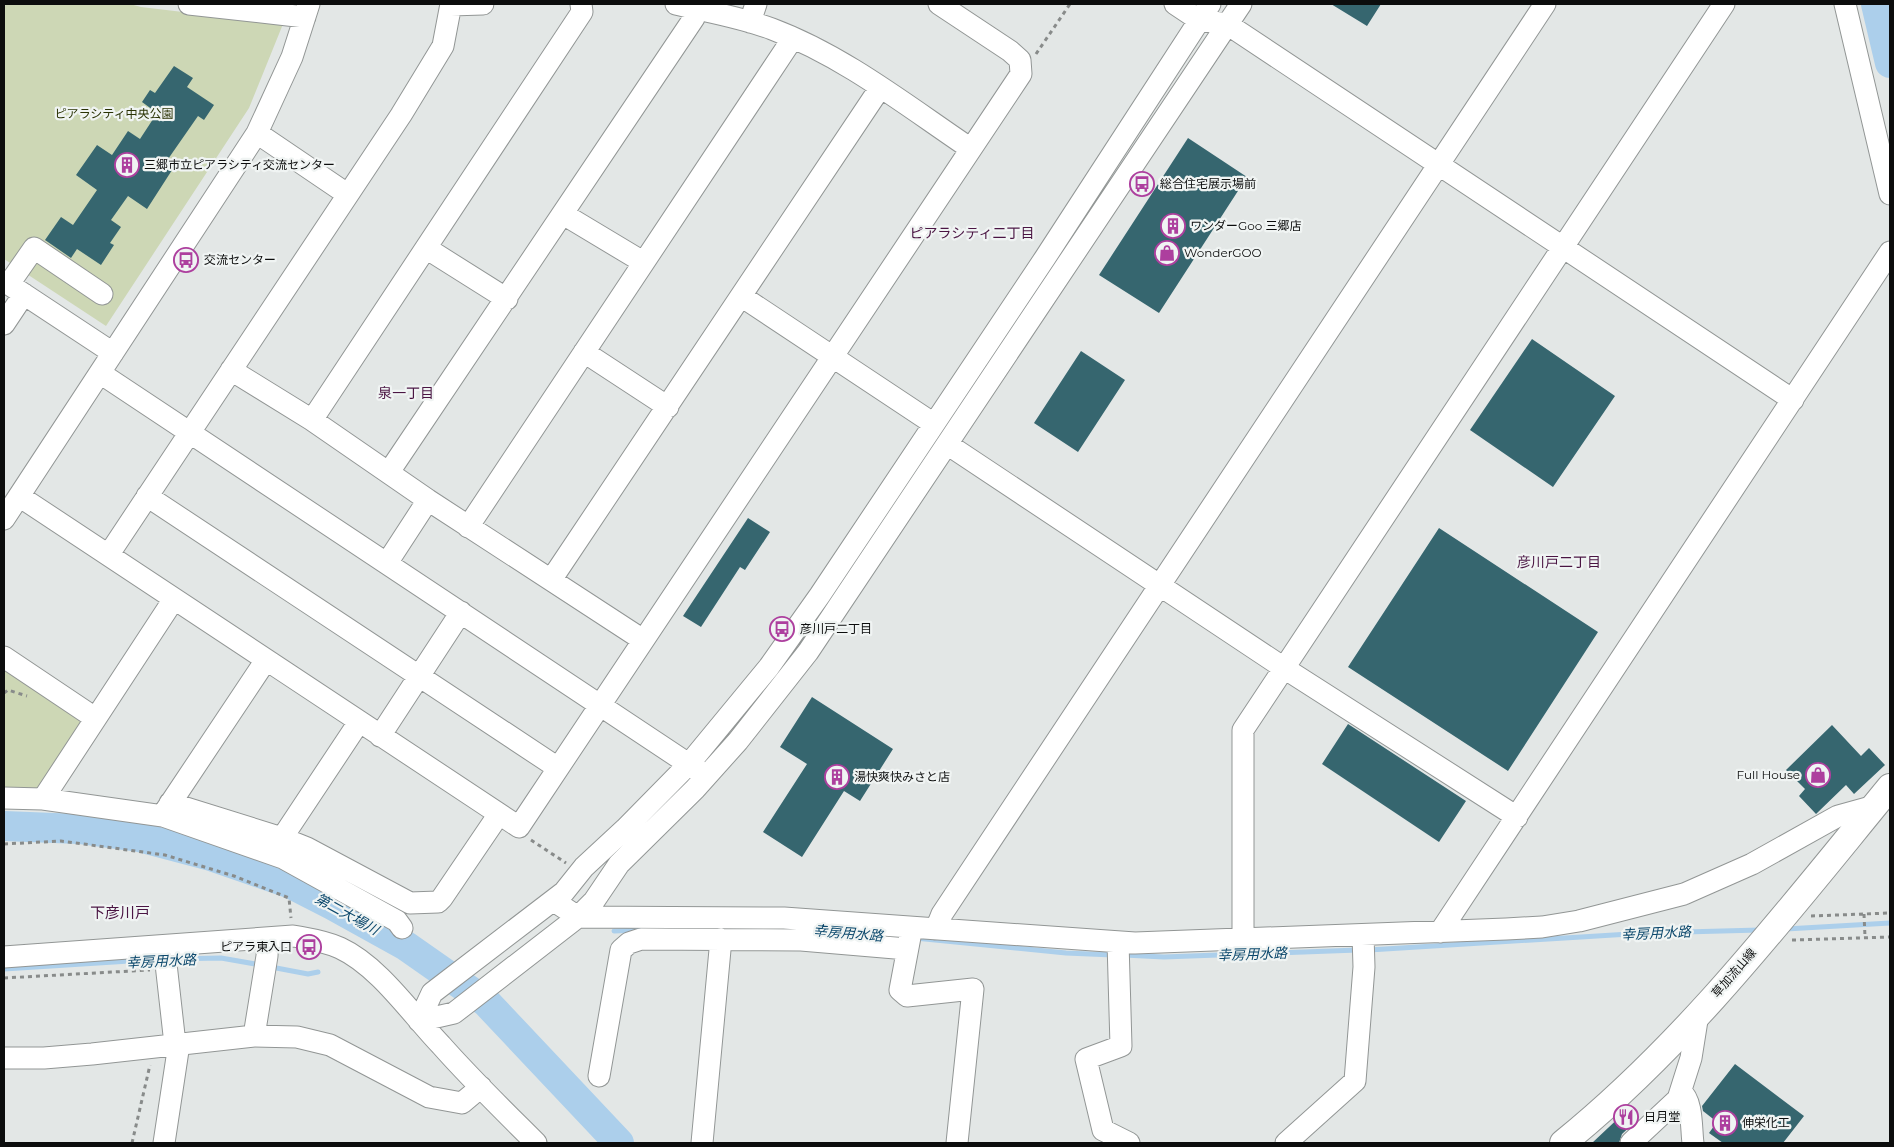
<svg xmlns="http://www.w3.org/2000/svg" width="1894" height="1147" font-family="Montserrat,'Noto Sans JP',sans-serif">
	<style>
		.green { fill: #cdd7b5 }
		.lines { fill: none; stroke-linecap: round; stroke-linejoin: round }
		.stream { stroke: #accfeb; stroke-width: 5 }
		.river { stroke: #accfeb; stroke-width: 30 }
		.building { fill: #36666f }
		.minor-casing { stroke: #929695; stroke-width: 23 }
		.major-casing { stroke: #929695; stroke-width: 28 }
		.path { stroke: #888b8a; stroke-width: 3; stroke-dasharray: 4 4; stroke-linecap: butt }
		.minor { stroke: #fff; stroke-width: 21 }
		.major { stroke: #fff; stroke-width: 26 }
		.labels { text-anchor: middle; stroke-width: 4.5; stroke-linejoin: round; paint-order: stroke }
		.park-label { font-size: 12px; fill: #2a3304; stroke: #f0f4f3 }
		.poi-label { font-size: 12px; fill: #0c0d0d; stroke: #f0f4f3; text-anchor: start }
		.street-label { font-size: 12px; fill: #0c0d0d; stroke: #f0f4f3 }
		.neighbourhood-label { font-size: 14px; fill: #4a1543; stroke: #f0f4f3 }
		.water-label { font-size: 14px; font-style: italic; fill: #0d496d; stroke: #f0f4f3 }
		.quarter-label { font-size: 15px; fill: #4a1543; stroke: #f0f4f3 }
	</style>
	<rect width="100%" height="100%" fill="#e3e7e6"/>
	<!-- green -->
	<path class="green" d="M6 4H130L141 7 283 24 249 108 106 326 4 259V8Z
		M4 668 79 718 81 727 39 787 31 791H4Z"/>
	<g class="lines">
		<!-- stream -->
		<path class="stream" d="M768 929H797
			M1786 929 1890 923
			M614 931 639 930
			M915 938 1066 953 1113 955
			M1369 950 1646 933 1760 930
			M1124 955 1164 957 1358 950
			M170 959 221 958 261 965
			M271 967 308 974 318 972
			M4 969 161 959"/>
		<!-- river -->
		<path class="river" d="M1876 4 1890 63
			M4 826 79 829 139 837 211 856 289 883 332 905 406 946 486 1002 619 1143"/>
	</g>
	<!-- building -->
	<path class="building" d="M1331 4H1381L1367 26Z
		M174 66 193 78 187 87 214 105 204 120 198 116 166 162 174 167 147 209 128 196 111 220 121 227 110 243 114 245 101 265 77 249 71 258 45 240 61 217 73 225 97 190 76 175 97 145 112 155 128 131 140 139 157 113 142 102 150 90 155 93Z
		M1188 138 1247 177 1159 313 1099 275Z
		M1532 339 1615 396 1553 487 1470 430Z
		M1081 351 1125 380 1078 452 1034 423Z
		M748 518 770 532 745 570 740 567 701 627 683 616Z
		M1439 528 1598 632 1508 771 1348 667Z
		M812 697 893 749 860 801 844 791 802 857 763 832 807 764 780 747Z
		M1348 724 1466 801 1439 842 1322 764Z
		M1832 725 1861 756 1869 748 1885 765 1854 794 1846 785 1816 814 1799 796 1805 789 1786 770Z
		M1735 1064 1804 1116 1783 1143H1723L1709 1133 1717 1122 1703 1111 1702 1106Z
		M1625 1112 1635 1122 1622 1134 1619 1143H1592Z"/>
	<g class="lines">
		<defs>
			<path id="minor" d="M189 4 305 17
				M676 4C708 12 741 17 772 29 844 56 907 106 971 149
				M1175 4 1199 20 1227 24 1793 400
				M1845 4 1890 194
				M451 5 483 4
				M750 22 756 4
				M257 133 347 194
				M563 214 643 262
				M426 248 507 299
				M4 281 113 353
				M9 284 34 248 102 294
				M741 296 934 424
				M4 324 24 294
				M584 352 668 407
				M231 370 312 420 428 500 643 640
				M100 373 699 771
				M312 420 582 12 581 4
				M947 444 1284 668 1517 817
				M389 472 694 18 696 9
				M19 496 519 827 1021 74 1020 60 1010 51 939 4
				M147 496 558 768
				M4 519 257 133 292 57 309 4
				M468 527 793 38
				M109 554 401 115 443 46 451 4
				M387 563 428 500
				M551 580 880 88
				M4 657 95 718
				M380 736 461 612
				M4 798 43 799 163 816 283 858 397 921 402 928
				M43 799 174 599
				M170 803 282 838 307 848 410 903 438 902 442 898 499 814
				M164 813 266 660
				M282 838 359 722
				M554 901 578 917 784 918 1135 943 1506 929 1542 927 1579 921 1684 894 1752 864 1838 816 1874 806
				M936 929 942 914 1545 4
				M1440 932 1890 252
				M910 937 900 990 907 996 973 989 957 1143
				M1243 941V730L1724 4
				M1118 942 1121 1046 1086 1059 1103 1130 1129 1143
				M164 946 175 1044
				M4 957 293 936C309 939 325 941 340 948 379 966 412 1015 441 1045 471 1079 504 1111 536 1143
				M419 1021 454 1013 578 917 594 901 619 864 695 789 738 741 808 652 1241 4
				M419 1021 432 993 564 892 584 867 625 829 689 764 769 667 820 595 1045 258 1210 4
				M254 1036 267 956 268 939
				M4 1058H44L92 1054 254 1036 297 1037 330 1045 429 1097 462 1103 481 1087
				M599 1076 621 950 629 943 641 939 801 940 907 949
				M1681 1092C1693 1101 1691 1129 1693 1143
				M164 1143 179 1044
				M702 1143 721 939
				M1286 1143 1355 1081 1364 967 1363 935
				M1631 1143 1678 1099 1691 1058 1698 1014"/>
			<path id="major" d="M1563 1143C1688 1042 1788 911 1890 787"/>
		</defs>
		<!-- minor casing -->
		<use href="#minor" class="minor-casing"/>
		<!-- major casing -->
		<use href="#major" class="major-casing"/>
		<!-- path -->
		<path class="path" d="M1036 54 1070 4
			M4 693 8 690 27 696
			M531 840 566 863
			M4 844 61 841 165 855 234 876 289 898 291 918
			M1864 914 1865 937
			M1811 916 1890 913
			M1792 940 1890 937
			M4 978 150 970
			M132 1143 150 1065"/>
		<!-- minor -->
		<use href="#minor" class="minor"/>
		<!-- major -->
		<use href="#major" class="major"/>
	</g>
	<!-- icons -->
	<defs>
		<symbol id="building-ring" viewBox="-11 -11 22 22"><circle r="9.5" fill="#f0f4f3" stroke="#ad3f9e" stroke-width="1.5"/><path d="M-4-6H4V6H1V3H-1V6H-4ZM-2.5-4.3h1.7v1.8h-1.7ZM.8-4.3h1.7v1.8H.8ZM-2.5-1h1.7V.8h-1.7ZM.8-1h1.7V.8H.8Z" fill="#ad3f9e"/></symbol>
		<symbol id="bus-ring" viewBox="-11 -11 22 22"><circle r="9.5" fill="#f0f4f3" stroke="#ad3f9e" stroke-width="1.5"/><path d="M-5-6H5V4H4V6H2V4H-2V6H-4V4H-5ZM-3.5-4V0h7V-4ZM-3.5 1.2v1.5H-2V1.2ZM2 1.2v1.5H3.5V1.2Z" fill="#ad3f9e"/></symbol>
		<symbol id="shop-ring" viewBox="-11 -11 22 22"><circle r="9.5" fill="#f0f4f3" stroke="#ad3f9e" stroke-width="1.5"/><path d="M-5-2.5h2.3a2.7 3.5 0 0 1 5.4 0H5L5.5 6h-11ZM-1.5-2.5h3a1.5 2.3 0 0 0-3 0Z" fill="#ad3f9e"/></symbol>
		<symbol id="restaurant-ring" viewBox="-11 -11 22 22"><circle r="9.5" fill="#f0f4f3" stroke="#ad3f9e" stroke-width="1.5"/><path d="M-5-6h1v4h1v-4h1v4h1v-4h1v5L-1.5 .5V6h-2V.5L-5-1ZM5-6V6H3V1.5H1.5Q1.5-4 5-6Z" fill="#ad3f9e"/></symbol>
	</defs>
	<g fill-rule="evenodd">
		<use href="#building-ring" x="113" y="151" width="28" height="28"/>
		<use href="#bus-ring" x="1128" y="170" width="28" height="28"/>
		<use href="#building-ring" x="1159" y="212" width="28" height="28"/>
		<use href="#shop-ring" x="1153" y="239" width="28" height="28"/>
		<use href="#bus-ring" x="172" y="246" width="28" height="28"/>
		<use href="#bus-ring" x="768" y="615" width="28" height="28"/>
		<use href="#shop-ring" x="1804" y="761" width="28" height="28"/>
		<use href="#building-ring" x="823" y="763" width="28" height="28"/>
		<use href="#bus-ring" x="295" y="933" width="28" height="28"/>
		<use href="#restaurant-ring" x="1612" y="1103" width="28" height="28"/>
		<use href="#building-ring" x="1711" y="1109" width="28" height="28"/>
	</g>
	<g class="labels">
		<!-- park labels -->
		<g class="park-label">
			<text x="114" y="118">ピアラシティ中央公園</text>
		</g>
		<!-- poi labels -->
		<g class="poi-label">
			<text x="144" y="169">三郷市立ピアラシティ交流センター</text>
			<text x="1160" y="188">総合住宅展示場前</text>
			<text x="1190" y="230">ワンダーGoo 三郷店</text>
			<text x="1184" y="257">WonderGOO</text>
			<text x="204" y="264">交流センター</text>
			<text x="800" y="633">彦川戸二丁目</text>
			<text x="1800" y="779" text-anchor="end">Full House</text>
			<text x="854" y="781">湯快爽快みさと店</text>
			<text x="292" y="951" text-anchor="end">ピアラ東入口</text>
			<text x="1644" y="1121">日月堂</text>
			<text x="1742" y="1127">伸栄化工</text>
		</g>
		<!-- street labels -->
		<g class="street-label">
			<text transform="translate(1734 973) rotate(-49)" y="4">草加流山線</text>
		</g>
		<!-- neighbourhood labels -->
		<g class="neighbourhood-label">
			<text x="972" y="238">ピアラシティ二丁目</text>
			<text x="406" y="398">泉一丁目</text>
			<text x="1559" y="567">彦川戸二丁目</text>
		</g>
		<!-- water labels -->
		<g class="water-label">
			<text transform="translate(347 914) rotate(29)" y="5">第二大場川</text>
			<text transform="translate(848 933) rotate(5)" y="5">幸房用水路</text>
			<text transform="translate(1656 933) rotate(-3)" y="5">幸房用水路</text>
			<text transform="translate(1252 954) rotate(-2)" y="5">幸房用水路</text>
			<text transform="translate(161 961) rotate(-3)" y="5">幸房用水路</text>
		</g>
		<!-- quarter labels -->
		<g class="quarter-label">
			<text x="120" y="918">下彦川戸</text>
		</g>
	</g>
	<!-- border -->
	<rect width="1894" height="1147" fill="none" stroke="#0c0d0d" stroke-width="10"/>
</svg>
